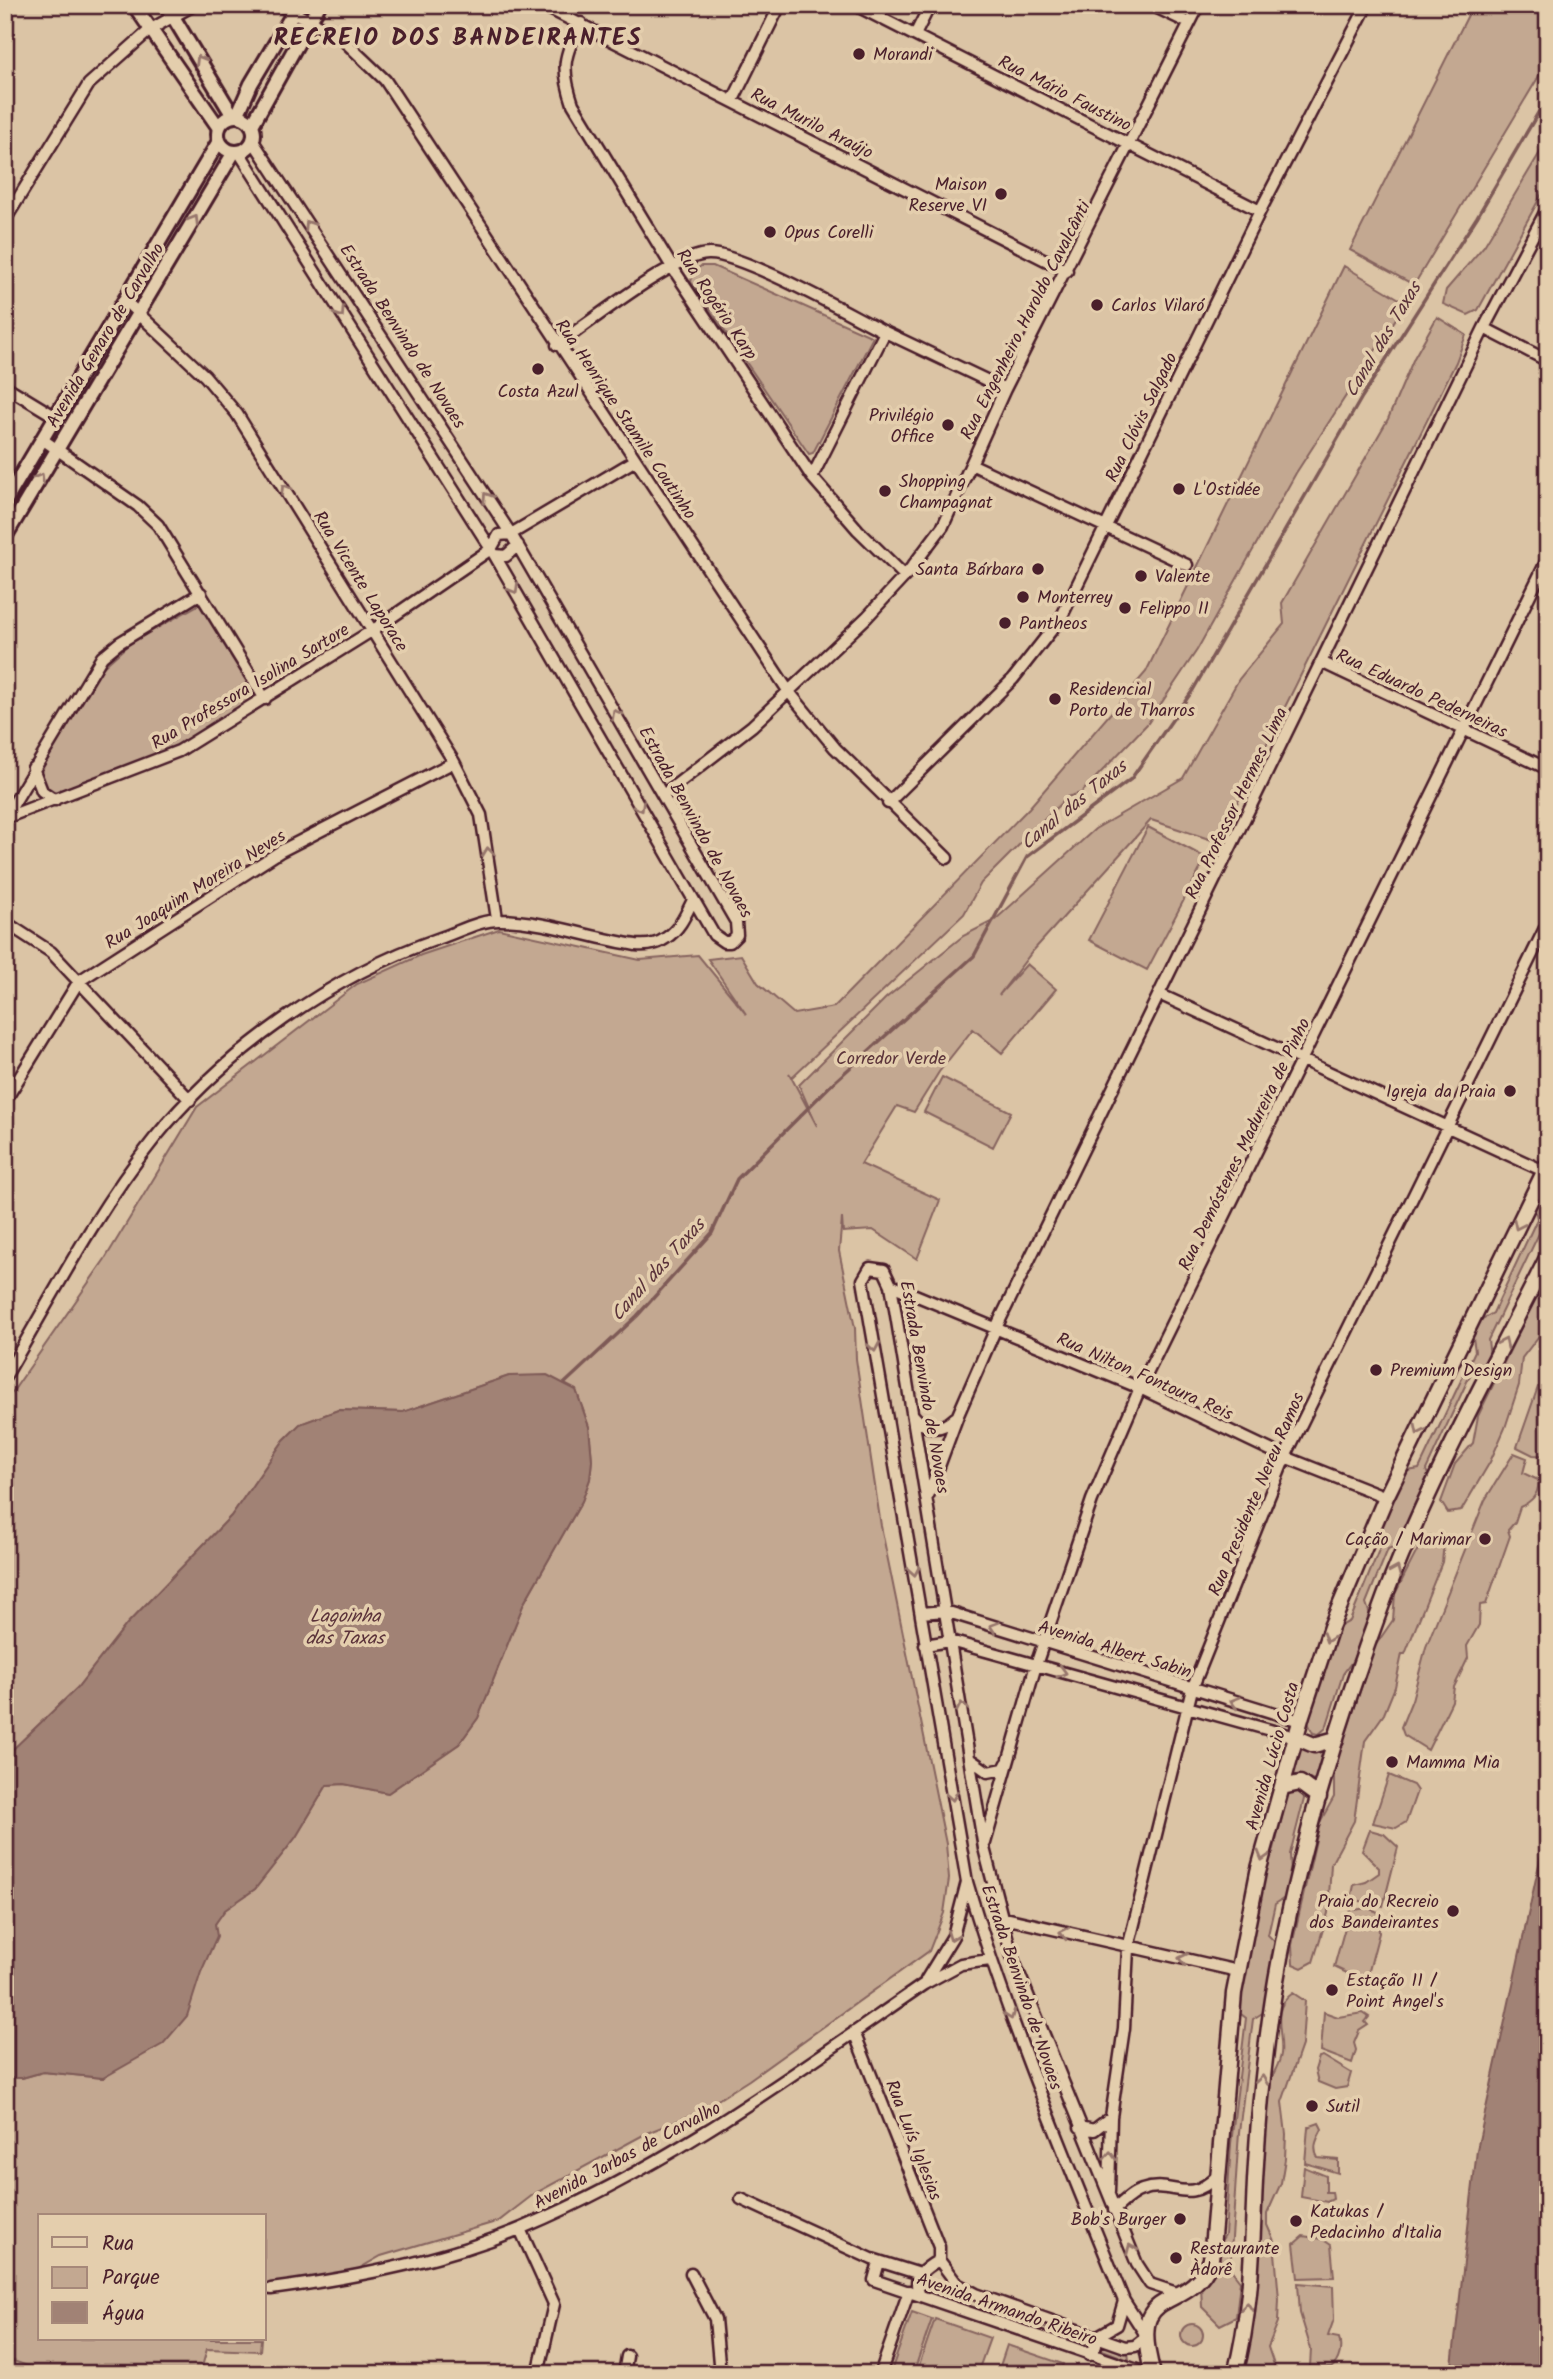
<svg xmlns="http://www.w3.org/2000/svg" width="1553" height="2379" font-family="Kalam,sans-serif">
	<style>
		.green { fill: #c3a891; stroke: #86645e; stroke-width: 2 }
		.water { fill: #a18275; stroke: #7e5a57; stroke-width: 2 }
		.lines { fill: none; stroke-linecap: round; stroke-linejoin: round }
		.stream { stroke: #7e5a57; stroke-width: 3.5 }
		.minor-casing { stroke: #4a1f2b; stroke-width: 15 }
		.tertiary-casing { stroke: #4a1f2b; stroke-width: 18 }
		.secondary-casing { stroke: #4a1f2b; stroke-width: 19 }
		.minor { stroke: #e4cead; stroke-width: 10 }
		.tertiary { stroke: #e4cead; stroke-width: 12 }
		.secondary { stroke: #e4cead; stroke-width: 14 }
		.oneway { stroke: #97766c }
		.poi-dot { fill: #4a1f2b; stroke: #e4cead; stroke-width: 2.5 }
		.labels { text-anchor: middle; stroke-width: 7; stroke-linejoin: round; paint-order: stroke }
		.poi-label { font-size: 18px; fill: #4a1f2b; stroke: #e4cead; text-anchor: start }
		.street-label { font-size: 18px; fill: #4a1f2b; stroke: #e4cead }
		.park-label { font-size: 18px; fill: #5c343a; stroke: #e4cead }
		.water-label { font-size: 19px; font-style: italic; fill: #5b333a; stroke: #e4cead }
		.district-label { font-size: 24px; font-weight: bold; letter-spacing: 2px; fill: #4a1f2b; stroke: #e4cead }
	</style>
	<rect width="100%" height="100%" fill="#dbc4a5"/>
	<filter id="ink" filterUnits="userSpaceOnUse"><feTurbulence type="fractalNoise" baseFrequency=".0143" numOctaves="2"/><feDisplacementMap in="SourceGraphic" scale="14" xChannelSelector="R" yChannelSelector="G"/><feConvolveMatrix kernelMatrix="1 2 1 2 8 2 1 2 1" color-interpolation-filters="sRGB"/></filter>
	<g filter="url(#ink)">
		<!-- green -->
		<path class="green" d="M1473 5H1542L1548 14V61L1414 285 1350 250Z
			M1548 139V183L1478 310 1468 315 1443 304 1446 290 1484 246Z
			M701 266H713L873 337 813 453 809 454 691 282 693 272Z
			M1344 266 1406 303 1296 473 1197 650 1148 723 1081 793 1067 797 981 883 964 914 792 1077 789 1073 817 1126 799 1085 886 998 963 936 995 920 1095 829 1183 778 1239 679 1284 624 1282 603 1388 419 1414 358 1437 317 1466 335 1456 362 1218 842 1151 820 1032 952 999 995 1027 964 1056 989 1002 1053 973 1029 939 1072 914 1112 897 1106 861 1164 940 1200 917 1259 873 1230 843 1232 842 1218 839 1251 855 1328 856 1359 881 1526 946 1844 949 1879 944 1913 929 1951 749 2080 697 2113 647 2133 534 2194 499 2221 381 2256 358 2269 264 2287V2216H40V2339H261L260 2351 207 2349 200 2374H50L5 2358V2078H22L43 2072 103 2078C132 2047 222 1965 215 1924L224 1910 255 1889 296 1837 327 1785 344 1784 388 1793 459 1744 478 1718 524 1603 582 1501 590 1479 592 1460 589 1427 576 1390 509 1376 403 1412 338 1410 300 1424 284 1440 231 1516 127 1624 77 1688 9 1753 5 1763V1405L9 1397 105 1259 197 1107 357 984 421 955 499 929 640 960 698 955 746 1014 708 959 741 955 758 983 794 1014 834 1007 1029 808 1146 672Z
			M200 604 258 695 158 757 56 793 42 787 38 772 101 669 129 644Z
			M1148 827 1206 858 1147 970 1089 940Z
			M942 1077 1011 1112 993 1147 924 1112Z
			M1548 1176V1223L1543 1225 1488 1340 1490 1357 1486 1364 1471 1373 1426 1470 1430 1480 1400 1544 1388 1549 1366 1603 1370 1615 1353 1660 1343 1674 1326 1728 1319 1734 1313 1733 1308 1723 1337 1628 1350 1621 1381 1545 1375 1532 1402 1472 1419 1469 1475 1351 1472 1331 1475 1323 1493 1313 1537 1219 1534 1203Z
			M1548 1287V1324L1522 1358 1519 1385 1505 1428 1490 1462 1461 1511 1448 1513 1441 1502 1455 1464 1473 1443 1478 1416 1535 1299Z
			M1538 1387H1545L1548 1393V1456L1533 1455 1517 1447Z
			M1514 1453 1527 1458 1523 1473 1538 1480C1540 1494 1531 1502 1520 1507L1515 1522 1508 1530 1510 1536 1486 1604 1480 1605 1479 1625 1467 1646 1468 1658 1454 1687 1452 1701 1428 1750 1404 1735 1401 1727 1412 1700 1426 1647 1485 1500Z
			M1428 1536H1438L1444 1543 1442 1562 1405 1654H1402L1395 1687 1384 1714 1365 1741 1354 1821 1331 1864 1328 1913 1313 1962 1302 1968 1293 1964 1292 1945 1320 1822 1334 1797V1769L1375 1646 1393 1620 1395 1594 1421 1543Z
			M1297 1742 1325 1747 1315 1782 1302 1775 1289 1776Z
			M1389 1775 1413 1785 1417 1791 1406 1822 1396 1828 1373 1823Z
			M1294 1788 1303 1792 1304 1799 1290 1854 1291 1873 1286 1897 1275 1904 1268 1935 1276 1943 1264 2012 1253 2019 1239 2132 1230 2268 1240 2281 1236 2317 1220 2325 1202 2307 1201 2285 1216 2248 1225 2235 1231 2144 1246 2018 1237 2011 1264 1867 1273 1853 1288 1792Z
			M1370 1830 1384 1834 1398 1847 1383 1906 1351 1899 1354 1885 1366 1882 1379 1873V1868L1362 1851Z
			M1351 1906 1354 1910 1367 1908 1378 1912 1379 1933 1366 1982 1334 1967Z
			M1293 1993 1305 2001 1302 2045 1282 2102 1286 2134 1285 2159 1281 2183 1267 2214V2225L1274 2241 1279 2299 1278 2322 1268 2347 1277 2374H1242L1271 2080C1274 2071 1280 2063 1281 2054 1284 2034 1269 2009 1293 1993Z
			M1324 2012 1338 2017 1363 2013 1369 2017 1365 2022 1368 2025 1359 2031 1354 2043 1356 2050 1352 2063 1321 2051Z
			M1323 2056 1351 2073 1347 2087 1335 2089 1318 2082 1315 2070 1319 2057Z
			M1319 2123 1322 2129C1317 2139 1312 2147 1318 2158L1338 2160V2173L1305 2163 1308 2127Z
			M1304 2167 1326 2176V2192H1332L1333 2199 1327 2202 1301 2197Z
			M1303 2236 1322 2239 1331 2245 1334 2277 1298 2278 1294 2244Z
			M1298 2283 1333 2286 1334 2319 1328 2336 1339 2338C1342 2348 1340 2361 1331 2368L1310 2367 1311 2349 1300 2313Z
			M965 2292 1128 2352 1129 2360 960 2296Z
			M912 2312 932 2319 913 2374H890Z
			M935 2319 990 2338 977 2374H916Z
			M1181 2335a11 11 0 1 1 22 0a11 11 0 1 1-22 0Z
			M1007 2345 1063 2364 1059 2374H1012L999 2369Z"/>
		<!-- water -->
		<path class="water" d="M547 1375 576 1390 589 1427 592 1460 590 1479 582 1501 524 1603 478 1718 459 1744 388 1793 344 1784 327 1785 296 1837 255 1889 225 1910 215 1924 217 1936 201 1972 187 2016 163 2044 103 2078 43 2072 22 2078H5V1763L9 1753 77 1688 127 1624 231 1516 284 1440 300 1424 338 1410 403 1412 509 1376Z
			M1548 1823V2374H1451L1477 2150Z"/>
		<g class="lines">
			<!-- stream -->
			<path class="stream" d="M565 1383 637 1316 712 1233 737 1179 832 1084 974 956 1027 857 1131 779 1193 690 1362 397 1477 217 1548 96"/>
			<defs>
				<path id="minor" d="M279 5 339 36 385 80 789 692 835 748 947 858
					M542 5 1067 271
					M855 5 1260 211
					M1151 5 1189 23
					M581 23C563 56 561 69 573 104L672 267 812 477 858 530 905 576
					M915 35 930 5
					M733 100 780 5
					M239 152 491 549 714 935 724 942H730L737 935 736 922 511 534 253 141
					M5 220 89 84 151 29 194 5
					M124 300 205 376 237 414 454 762 481 815 497 919
					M1484 328 1548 361
					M885 332 1005 389
					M557 345C589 323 674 255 708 254 740 252 851 315 885 332L812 477
					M5 386 56 417
					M42 439 138 506 158 525 265 699
					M971 464 1187 565
					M495 555 506 556 518 545
					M1321 662 1548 769
					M33 768 42 791 55 800
					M663 795 752 726 867 617 905 576 943 526 1005 389 1199 5
					M888 803 1013 679 1061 618 1260 211 1367 5
					M5 818 179 751 373 630 491 549 499 535 511 534 634 461
					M5 818 102 657 119 643 201 593
					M5 922 51 952 190 1100
					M1161 995 1544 1171
					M5 1101 79 981 281 851 454 762
					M891 1285 1140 1388 1285 1457 1386 1497
					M5 1377C52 1297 96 1211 154 1139 226 1050 333 975 440 938 458 932 482 919 501 920 547 921 590 938 636 945 646 946 658 944 666 938 680 929 686 914 693 900
					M913 1415C926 1431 940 1432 955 1418
					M928 1496 958 1415 996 1328 1484 328 1548 207
					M921 1613 945 1611 1300 1721
					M925 1645 950 1641 1295 1737
					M971 1760 988 1772 1004 1769 1007 1763
					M985 1843 1036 1665 1092 1500 1140 1388 1548 558
					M1000 1917 1238 1971
					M926 1980 953 1936 967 1882
					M854 2032 939 2247V2260
					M1080 2127 1094 2130 1111 2117
					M1109 2192 1111 2117 1124 2028 1128 1948 1192 1689 1285 1457 1548 922
					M741 2199 872 2259 920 2274
					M1114 2210C1122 2203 1131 2193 1142 2190 1172 2179 1186 2206 1216 2177
					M520 2229 554 2304 538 2374
					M939 2260 957 2284 976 2294 1125 2347 1135 2346 1144 2339
					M879 2262 874 2280 1149 2374
					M691 2273 715 2319 720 2374
					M271 2289C355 2278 443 2261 522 2228 668 2167 795 2073 924 1984L961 1964 990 1960
					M919 2293C912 2277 925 2268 939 2260
					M1144 2332 1124 2301C1068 2162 1009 2025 967 1882L863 1280 870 1268 884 1270 891 1285 984 1848 1012 1956 1137 2264 1150 2284 1177 2293
					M1089 2355 1096 2346V2337L1117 2325 1124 2301
					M721 2369 735 2374
					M624 2374 627 2356
					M880 2374 909 2291"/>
				<path id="tertiary" d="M134 5 219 128
					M166 5 233 116
					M218 134a18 18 0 1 1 36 0a18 18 0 1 1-36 0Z
					M237 116 251 84 298 5
					M252 125 319 5
					M5 502 219 141
					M5 537 234 152"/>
				<path id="secondary" d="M1295 1737 1314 1745 1336 1739
					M1282 1787 1300 1783 1319 1797
					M1153 2374C1126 2278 1187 2318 1211 2260L1234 1993 1258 1872 1302 1715 1331 1627 1386 1497 1548 1164
					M1235 2374C1252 2311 1252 2245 1255 2181 1259 2106 1266 2032 1280 1958 1303 1835 1341 1713 1385 1596 1430 1479 1492 1368 1548 1256"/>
			</defs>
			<!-- minor casing -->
			<use href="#minor" class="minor-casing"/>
			<!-- tertiary casing -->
			<use href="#tertiary" class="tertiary-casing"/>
			<!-- secondary casing -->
			<use href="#secondary" class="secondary-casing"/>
			<!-- minor -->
			<use href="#minor" class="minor"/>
			<!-- tertiary -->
			<use href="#tertiary" class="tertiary"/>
			<!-- secondary -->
			<use href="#secondary" class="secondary"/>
		</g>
		<!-- one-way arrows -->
		<defs><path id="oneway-chevron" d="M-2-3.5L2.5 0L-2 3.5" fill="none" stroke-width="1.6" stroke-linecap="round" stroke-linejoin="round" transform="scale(1.75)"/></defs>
		<g class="oneway">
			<use href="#oneway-chevron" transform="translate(200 60) rotate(-121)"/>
			<use href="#oneway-chevron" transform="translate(194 220) rotate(-59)"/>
			<use href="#oneway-chevron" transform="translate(309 225) rotate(-123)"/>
			<use href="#oneway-chevron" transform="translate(340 313) rotate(57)"/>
			<use href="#oneway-chevron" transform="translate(40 478) rotate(-59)"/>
			<use href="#oneway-chevron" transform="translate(285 489) rotate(-122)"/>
			<use href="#oneway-chevron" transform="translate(487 497) rotate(-123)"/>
			<use href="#oneway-chevron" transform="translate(514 589) rotate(60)"/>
			<use href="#oneway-chevron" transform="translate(616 714) rotate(-120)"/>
			<use href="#oneway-chevron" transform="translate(640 807) rotate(60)"/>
			<use href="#oneway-chevron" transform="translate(488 852) rotate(-97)"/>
			<use href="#oneway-chevron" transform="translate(1518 1225) rotate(116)"/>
			<use href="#oneway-chevron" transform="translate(1504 1343) rotate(-64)"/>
			<use href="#oneway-chevron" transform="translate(874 1347) rotate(80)"/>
			<use href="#oneway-chevron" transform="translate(1419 1430) rotate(116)"/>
			<use href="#oneway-chevron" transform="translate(914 1571) rotate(80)"/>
			<use href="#oneway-chevron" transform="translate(1396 1571) rotate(-67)"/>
			<use href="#oneway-chevron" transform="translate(994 1627) rotate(-162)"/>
			<use href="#oneway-chevron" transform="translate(1328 1638) rotate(108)"/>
			<use href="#oneway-chevron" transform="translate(1062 1672) rotate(16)"/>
			<use href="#oneway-chevron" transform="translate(1235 1702) rotate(-163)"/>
			<use href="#oneway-chevron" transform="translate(962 1707) rotate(-100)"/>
			<use href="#oneway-chevron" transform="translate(952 1796) rotate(80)"/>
			<use href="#oneway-chevron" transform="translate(1263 1856) rotate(106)"/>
			<use href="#oneway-chevron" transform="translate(1064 1933) rotate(-167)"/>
			<use href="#oneway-chevron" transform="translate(952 1936) rotate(111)"/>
			<use href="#oneway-chevron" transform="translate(1183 1959) rotate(-168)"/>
			<use href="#oneway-chevron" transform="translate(1010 2015) rotate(70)"/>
			<use href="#oneway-chevron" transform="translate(1262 2080) rotate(-82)"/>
			<use href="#oneway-chevron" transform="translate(1110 2156) rotate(-88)"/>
			<use href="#oneway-chevron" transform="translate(1131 2249) rotate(-113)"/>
			<use href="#oneway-chevron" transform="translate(1247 2307) rotate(-84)"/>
		</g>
	</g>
	<!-- markers -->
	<g class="poi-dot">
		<circle cx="859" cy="54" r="7"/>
		<circle cx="1001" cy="194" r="7"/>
		<circle cx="770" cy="232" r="7"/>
		<circle cx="1097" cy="305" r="7"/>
		<circle cx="538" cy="369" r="7"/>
		<circle cx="948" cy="425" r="7"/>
		<circle cx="1179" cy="489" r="7"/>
		<circle cx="885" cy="491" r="7"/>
		<circle cx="1038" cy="569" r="7"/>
		<circle cx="1141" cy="576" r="7"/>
		<circle cx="1023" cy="597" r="7"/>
		<circle cx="1125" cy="608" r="7"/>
		<circle cx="1005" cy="623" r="7"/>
		<circle cx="1055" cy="699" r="7"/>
		<circle cx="1510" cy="1091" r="7"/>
		<circle cx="1376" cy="1370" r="7"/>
		<circle cx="1485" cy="1539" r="7"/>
		<circle cx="1392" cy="1762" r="7"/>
		<circle cx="1453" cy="1911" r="7"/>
		<circle cx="1332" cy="1990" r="7"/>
		<circle cx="1312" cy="2106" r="7"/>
		<circle cx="1180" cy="2219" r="7"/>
		<circle cx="1296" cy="2221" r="7"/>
		<circle cx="1176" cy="2258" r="7"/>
	</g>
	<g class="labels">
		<!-- poi labels -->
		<g class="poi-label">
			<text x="873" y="60">Morandi</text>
			<text x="987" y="190" text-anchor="end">Maison<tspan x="987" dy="21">Reserve VI</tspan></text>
			<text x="784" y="238">Opus Corelli</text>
			<text x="1111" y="311">Carlos Vilaró</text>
			<text x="538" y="397" text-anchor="middle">Costa Azul</text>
			<text x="934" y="421" text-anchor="end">Privilégio<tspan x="934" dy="21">Office</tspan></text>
			<text x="899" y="487">Shopping<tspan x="899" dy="21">Champagnat</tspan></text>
			<text x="1193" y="495">L'Ostidée</text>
			<text x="1024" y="575" text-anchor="end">Santa Bárbara</text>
			<text x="1155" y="582">Valente</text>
			<text x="1037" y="603">Monterrey</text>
			<text x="1139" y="614">Felippo II</text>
			<text x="1019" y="629">Pantheos</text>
			<text x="1069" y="695">Residencial<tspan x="1069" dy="21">Porto de Tharros</tspan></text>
			<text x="1496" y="1097" text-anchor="end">Igreja da Praia</text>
			<text x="1390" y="1376">Premium Design</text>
			<text x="1471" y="1545" text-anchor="end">Cação / Marimar</text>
			<text x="1406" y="1768">Mamma Mia</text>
			<text x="1439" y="1907" text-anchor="end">Praia do Recreio<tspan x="1439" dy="21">dos Bandeirantes</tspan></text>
			<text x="1346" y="1986">Estação 11 /<tspan x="1346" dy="21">Point Angel's</tspan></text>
			<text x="1326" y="2112">Sutil</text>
			<text x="1310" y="2217">Katukas /<tspan x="1310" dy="21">Pedacinho d'Italia</tspan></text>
			<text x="1166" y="2225" text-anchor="end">Bob's Burger</text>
			<text x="1190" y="2254">Restaurante<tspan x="1190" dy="21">Àdorê</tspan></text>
		</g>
		<!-- street labels -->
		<g class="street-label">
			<text transform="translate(1065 93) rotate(27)" y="6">Rua Mário Faustino</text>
			<text transform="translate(812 123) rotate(27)" y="6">Rua Murilo Araújo</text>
			<text transform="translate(717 304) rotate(56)" y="6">Rua Rogério Karp</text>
			<text transform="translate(1025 320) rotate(-63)" y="6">Rua Engenheiro Haroldo Cavalcânti</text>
			<text transform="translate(105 335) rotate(-59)" y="6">Avenida Genaro de Carvalho</text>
			<text transform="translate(403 336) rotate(57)" y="6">Estrada Benvindo de Novaes</text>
			<text transform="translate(1141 417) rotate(-64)" y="6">Rua Clóvis Salgado</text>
			<text transform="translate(626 419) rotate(56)" y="6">Rua Henrique Stamile Coutinho</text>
			<text transform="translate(361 581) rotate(58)" y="6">Rua Vicente Laporace</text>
			<text transform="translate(250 686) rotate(-31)" y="6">Rua Professora Isolina Sartore</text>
			<text transform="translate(1422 693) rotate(25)" y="6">Rua Eduardo Pederneiras</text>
			<text transform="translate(1236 803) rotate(-64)" y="6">Rua Professor Hermes Lima</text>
			<text transform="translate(696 822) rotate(61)" y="6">Estrada Benvindo de Novaes</text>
			<text transform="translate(195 889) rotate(-32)" y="6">Rua Joaquim Moreira Neves</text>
			<text transform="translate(1244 1144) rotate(-64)" y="6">Rua Demóstenes Madureira de Pinho</text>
			<text transform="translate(1145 1376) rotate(24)" y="6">Rua Nilton Fontoura Reis</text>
			<text transform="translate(925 1387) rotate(80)" y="6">Estrada Benvindo de Novaes</text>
			<text transform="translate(1256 1494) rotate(-67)" y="6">Rua Presidente Nereu Ramos</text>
			<text transform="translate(1115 1649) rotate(17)" y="6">Avenida Albert Sabin</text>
			<text transform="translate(1272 1756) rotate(-74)" y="6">Avenida Lúcio Costa</text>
			<text transform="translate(1022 1987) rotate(71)" y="6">Estrada Benvindo de Novaes</text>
			<text transform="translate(914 2140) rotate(69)" y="6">Rua Luís Iglesias</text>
			<text transform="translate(627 2155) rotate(-28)" y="6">Avenida Jarbas de Carvalho</text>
			<text transform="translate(1007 2309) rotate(19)" y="6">Avenida Armando Ribeiro</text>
		</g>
		<!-- park labels -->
		<g class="park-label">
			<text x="891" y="1064">Corredor Verde</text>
		</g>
		<!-- water labels -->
		<g class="water-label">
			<text transform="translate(1382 339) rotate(-59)" y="7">Canal das Taxas</text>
			<text transform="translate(1073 804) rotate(-39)" y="7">Canal das Taxas</text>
			<text transform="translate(657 1269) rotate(-48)" y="7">Canal das Taxas</text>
			<text x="345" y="1622">Lagoinha<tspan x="345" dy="22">das Taxas</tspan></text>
		</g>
		<!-- district labels -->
		<g class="district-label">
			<text x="458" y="45">RECREIO DOS BANDEIRANTES</text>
		</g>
	</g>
	<!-- margin -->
	<rect width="1553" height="2379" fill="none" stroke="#e4cead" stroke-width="28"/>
	<rect x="14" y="14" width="1525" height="2351" fill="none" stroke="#4a1f2b" stroke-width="2.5" filter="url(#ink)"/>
	<!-- legend -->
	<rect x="38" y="2214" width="228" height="126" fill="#e4cead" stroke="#a68879" stroke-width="2"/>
	<rect x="52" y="2237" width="35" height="10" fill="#e4cead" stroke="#a68879" stroke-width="2"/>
	<text x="102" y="2250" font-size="21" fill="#4a1f2b">Rua</text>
	<rect x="52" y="2267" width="35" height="21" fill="#c3a891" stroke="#a68879" stroke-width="2"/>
	<text x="102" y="2284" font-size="21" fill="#4a1f2b">Parque</text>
	<rect x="52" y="2302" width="35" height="21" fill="#a18275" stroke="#a68879" stroke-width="2"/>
	<text x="102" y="2320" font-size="21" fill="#4a1f2b">Água</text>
</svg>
